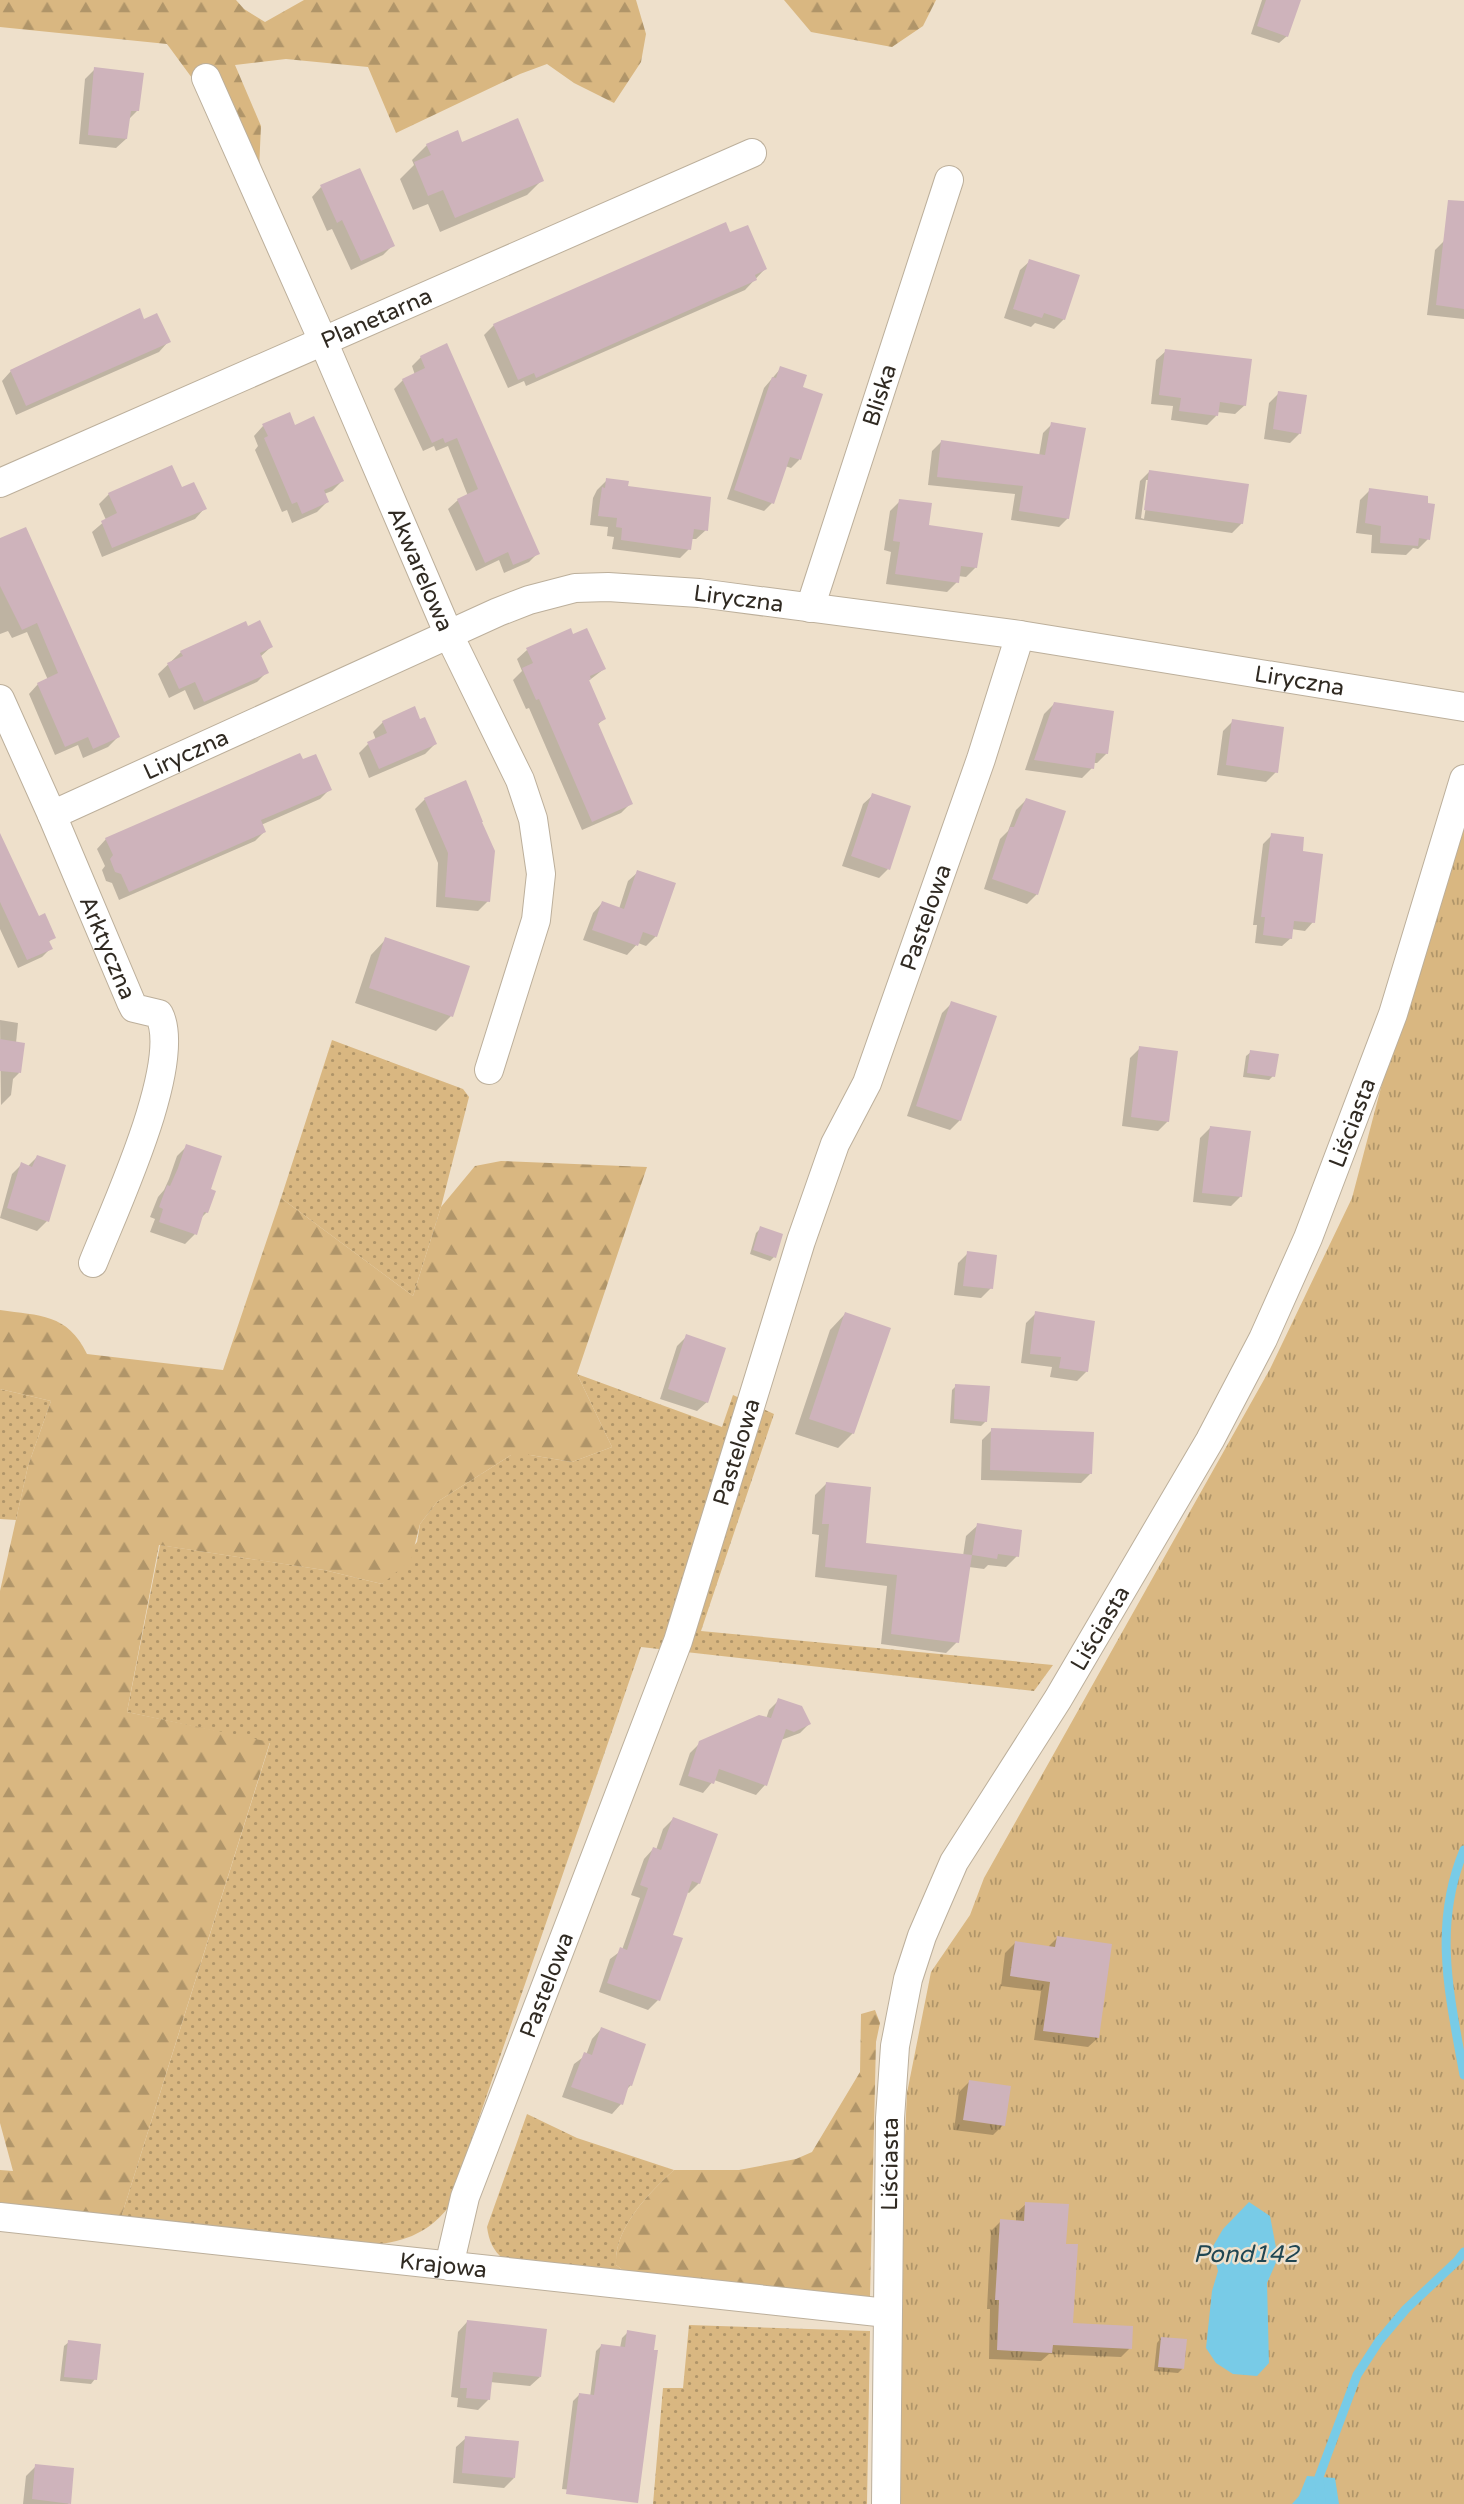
<svg xmlns="http://www.w3.org/2000/svg" width="1464" height="2504" font-family="'Varela Round',sans-serif">
	<style>
		.grass { fill: url(#grass-dots) }
		.forest { fill: url(#forest-firs) }
		.park { fill: url(#park-tufts) }
		.water { fill: #78cbe7 }
		.shadow { fill: #0003; fill-rule: evenodd }
		.lines { fill: none; stroke-linecap: round; stroke-linejoin: round }
		.stream { stroke: #78cbe7; stroke-width: 9 }
		.building { fill: #ceb3bb }
		.street-casing { stroke: #bcaf9b; stroke-width: 30 }
		.street { stroke: #fff; stroke-width: 28 }
		.labels { text-anchor: middle; stroke-width: 5; stroke-linejoin: round; paint-order: stroke }
		.street-label { font-size: 23px; fill: #302a22; stroke: #eee0cb }
		.water-label { font-size: 24px; font-style: italic; fill: #204652; stroke: #eee0cb }
	</style>
	<defs>
		<pattern id="grass-dots" width="8" height="8" patternUnits="userSpaceOnUse" patternTransform="scale(1.75)"><rect width="8" height="8" fill="#d9b781"/><path d="M2 2h.1M6 6h.1" fill="none" stroke="#b09569" stroke-width="1.8" stroke-linecap="round"/></pattern>
		<pattern id="forest-firs" width="22" height="20" patternUnits="userSpaceOnUse" patternTransform="scale(1.75)"><rect width="22" height="20" fill="#d9b781"/><path d="M5 1l3.5 6h-7zM16 11l3.5 6h-7z" fill="#b09569"/></pattern>
		<pattern id="park-tufts" width="24" height="20" patternUnits="userSpaceOnUse" patternTransform="scale(1.75)"><rect width="24" height="20" fill="#d9b781"/><path d="M3 7l-1-3M5 7V3M7 7l1-3M15 17l-1-3M17 17v-4M19 17l1-3" fill="none" stroke="#b09569"/></pattern>
	</defs>
	<rect width="100%" height="100%" fill="#eee0cb"/>
	<!-- grass -->
	<path class="grass" d="M332 1040 463 1089 469 1097 441 1207 413 1296 281 1198Z
		M577 1374 722 1427 733 1395 774 1414 701 1631 1053 1665 1034 1691 641 1647 448 2208C426 2235 401 2243 367 2245L119 2224 270 1743 127 1712 160 1545 324 1570 382 1584 417 1542 420 1524 437 1502 511 1455H530L572 1462 612 1447Z
		M0 1389 51 1401 28 1466 16 1520 0 1519Z
		M527 2114 577 2138 674 2170C649 2193 614 2228 616 2265L628 2274 503 2259C493 2250 489 2241 487 2227Z
		M689 2325 870 2331 867 2504H653L663 2388H683Z"/>
	<!-- forest -->
	<path class="forest" d="M0 0H236L244 9 265 22 304 0H636L646 34 641 62 614 103 574 83 547 64 520 74 396 133 368 67 286 59 235 65 261 126 259 169 167 44 0 27Z
		M784 0H936L923 26 892 47 811 32Z
		M501 1161 647 1167 577 1374 612 1447 572 1462 530 1455H511L437 1502 420 1524 411 1560 382 1584 324 1570 159 1545 127 1712 270 1742 119 2224 0 2211V2170L13 2171 0 2123V1591L28 1466 51 1401 0 1389V1310C40 1316 67 1313 87 1354L223 1370 281 1198 413 1296 441 1207 475 1166Z
		M875 2010 880 2023 876 2042 870 2297 628 2274 616 2265C614 2228 649 2193 674 2170H739L796 2159 812 2152 860 2072 861 2014Z"/>
	<!-- park -->
	<path class="park" d="M1464 811V2504H901L897 2307 907 2093 931 1972 970 1915 984 1878 1270 1369 1352 1198 1389 1057Z"/>
	<!-- water -->
	<path class="water" d="M1249 2202 1270 2216 1278 2258 1267 2283 1269 2363 1257 2376 1233 2374 1216 2363 1206 2348 1212 2291 1218 2271 1212 2248 1223 2229Z
		M1307 2476 1335 2478 1339 2504H1292L1299 2496Z"/>
	<!-- shadow -->
	<path class="shadow" d="M1262 0H1299L1287 36 1279 43 1251 34Z
		M95 69 137 111 128 120 126 139 116 148 79 144 85 79Z
		M457 133 461 144 542 180 527 195 440 232 428 204 413 210 400 179 414 165 412 160 427 145Z
		M321 187 393 245 383 255 351 270 332 229 327 231 312 197Z
		M729 235 765 269 745 290 526 386 524 381 508 388 484 335 494 325Z
		M1445 240 1464 242V319L1427 315 1435 250Z
		M1030 261 1064 319 1054 329 1035 323 1031 327 1004 318 1020 270Z
		M144 321 168 342 159 352 16 415 2 381 11 371Z
		M1166 351 1245 405 1235 414 1217 412 1216 416 1207 425 1171 420 1173 406 1151 404 1156 360Z
		M421 357 538 553 529 562 504 573 499 560 476 571 448 509 458 500 468 496 448 446 436 451 434 446 423 451 394 389 403 380 415 375 412 366Z
		M781 368 801 388 799 460 791 468 785 466 772 503 764 511 727 499 764 388Z
		M1279 393 1300 433 1290 443 1264 439 1269 403Z
		M1052 424 1068 518 1059 527 1011 520 1015 494 928 485 932 451 941 442 1039 456 1043 433Z
		M263 426 294 427 342 481 332 491 324 494 327 502 317 512 292 523 287 510 282 512 255 450 258 446 254 436Z
		M1150 471 1242 523 1232 533 1135 519 1140 481ZM1146 480H1150L1144 519 1141 518Z
		M607 480 706 530 696 539H691L689 549 680 558 612 549 614 537 607 536 608 527 590 525 593 498 597 490Z
		M181 489 204 509 195 519 102 557 92 532 106 520 99 504 109 494Z
		M1370 490 1428 539 1418 549 1413 548 1406 555 1371 553 1372 535 1356 533 1360 500Z
		M900 501 976 567 966 577 958 576 957 582 947 592 886 584 891 552 884 550 890 511Z
		M0 540 118 737 108 747 83 758 78 745 55 755 29 694 38 684 48 680 27 632 12 638 8 631 0 634Z
		M271 647 260 657 267 672 257 682 194 710 185 690 169 698 158 674 181 652Z
		M527 650 604 669 587 682 604 719 597 725 631 803 621 813 582 830 529 708 526 709 513 680 522 671 517 659Z
		M1054 704 1107 753 1097 763H1093L1092 768 1082 778 1025 770 1044 714Z
		M419 721 435 744 425 754 369 778 359 753 368 744 376 740 373 732 383 722Z
		M1233 721 1276 772 1266 782 1217 775 1223 731Z
		M330 789 320 799 261 825 264 832 255 841 119 900 112 883 106 881 102 870 105 866 97 849 106 839Z
		M873 795 888 869 879 878 842 866 863 804Z
		M425 799 488 901 478 911 436 907 438 863 415 809Z
		M1026 800 1037 894 1027 904 984 889 1000 839 1008 831 1016 810Z
		M1272 835 1301 852 1313 922 1305 931 1291 929V938L1282 946 1255 943 1257 925H1253L1263 844Z
		M0 850 38 918 53 937 48 943 51 948 42 957 18 968 0 929Z
		M638 872 656 936 646 946 638 943 627 955 583 940 593 913 602 903 619 909 628 881Z
		M386 939 451 1016 436 1031 355 1003 371 955Z
		M952 1003 960 1120 950 1130 907 1116 942 1013Z
		M0 1020 18 1023 16 1043 19 1073 13 1079 11 1095 1 1105Z
		M1140 1048 1168 1121 1158 1131 1122 1126 1130 1058Z
		M1251 1052 1273 1076 1269 1080 1243 1077 1246 1056Z
		M1210 1128 1241 1196 1231 1206 1193 1202 1200 1138Z
		M187 1146 209 1190 207 1212 200 1219 195 1234 185 1244 150 1232 155 1219 150 1217 158 1197 164 1190 169 1179 177 1156Z
		M37 1157 47 1221 37 1231 0 1218 12 1174 22 1164 27 1167Z
		M761 1228 774 1257 770 1261 750 1254 756 1233Z
		M968 1253 991 1288 981 1298 954 1295 958 1263Z
		M1036 1313 1087 1371 1077 1381 1050 1377 1052 1367 1021 1363 1026 1323Z
		M845 1314 853 1433 838 1448 795 1434 830 1330Z
		M687 1336 707 1402 697 1411 660 1399 677 1346Z
		M956 1386 986 1421 981 1426 950 1423 952 1390Z
		M992 1430 1091 1473 1081 1483 981 1480 982 1440Z
		M826 1484 865 1545 963 1556 966 1536 978 1525 1017 1556 1006 1567 988 1565 984 1569 969 1567 957 1642 946 1653 881 1644 887 1586 815 1577 819 1535 812 1534 815 1495Z
		M779 1700 809 1724 800 1733 781 1740 765 1785 756 1795 714 1780 703 1793 679 1785 690 1753 700 1743 766 1719 769 1710Z
		M673 1819 699 1883 689 1893 687 1892 670 1936 658 2000 648 2010 599 1992 610 1959 622 1950 640 1898 631 1895 644 1859 653 1849 656 1850 663 1829Z
		M1057 1938 1098 2038 1088 2047 1034 2040 1041 1991 1001 1986 1005 1953 1015 1943 1047 1948Z
		M601 2029 631 2085 626 2090 621 2104 612 2114 562 2097 574 2064 586 2055 592 2039Z
		M969 2082 1003 2125 993 2135 954 2130 959 2092Z
		M1026 2204 1065 2246 1071 2325 1130 2348 1121 2357 1049 2354 1041 2361 989 2359 990 2309H987L991 2231 1001 2221 1016 2222V2213Z
		M467 2322 540 2377 530 2386 490 2382 488 2400 478 2410 457 2407 458 2398 451 2397 458 2332Z
		M628 2332 632 2496 562 2489 573 2401 579 2395 590 2397 596 2351 602 2345 620 2348 622 2338Z
		M1161 2338 1183 2368 1178 2373 1154 2371 1157 2343Z
		M69 2342 95 2379 91 2384 60 2381 64 2346Z
		M466 2438 514 2478 504 2488 453 2483 456 2447Z
		M36 2466 69 2504H23L26 2476Z"/>
	<g class="lines">
		<!-- stream -->
		<path class="stream" d="M1464 1850C1432 1926 1450 1997 1464 2075
			M1321 2504 1319 2477 1357 2375 1379 2341 1406 2309 1457 2261 1464 2252"/>
	</g>
	<!-- building -->
	<path class="building" d="M1266 0H1301L1288 37 1257 26Z
		M94 67 144 73 139 111H131L127 139 88 135Z
		M518 118 544 181 455 218 443 190 428 196 414 162 431 155 426 144 458 130 462 142Z
		M360 168 395 246 361 261 342 220 337 223 320 185Z
		M1448 200 1464 201V309L1436 305Z
		M726 222 730 232 748 225 767 269 755 275 757 280 536 378 534 373 518 380 493 324Z
		M1029 259 1080 275 1065 320 1044 313 1042 318 1013 309Z
		M140 308 144 319 157 313 171 342 26 406 10 370Z
		M447 343 540 554 513 565 508 552 485 563 457 499 478 489 457 438 445 443 443 438 432 443 402 379 425 368 420 356Z
		M1165 349 1252 359 1246 406 1220 402 1218 416 1179 411 1181 398 1159 395Z
		M780 366 807 375 803 387 823 394 801 460 790 457 774 504 734 490 772 377 776 378Z
		M1278 391 1307 395 1301 434 1273 429Z
		M290 412 295 425 314 416 344 481 324 490 329 502 302 514 297 502 292 504 264 438 268 436 262 424Z
		M1051 422 1086 428 1069 519 1019 511 1023 486 937 477 941 440 1045 455Z
		M172 465 182 487 194 482 207 509 112 548 101 521 117 513 108 493Z
		M1149 470 1249 484 1243 524 1144 510Z
		M606 478 629 481 628 486 711 497 708 531 694 529 691 550 621 540 622 528 616 527 617 518 598 516 602 487 605 488Z
		M1369 488 1428 496V503L1435 504 1430 540 1419 538 1418 546 1380 543 1381 526 1365 523Z
		M899 499 932 503 929 525 983 533 977 568 961 566 959 583 895 574 900 542 893 541Z
		M26 527 120 737 93 749 88 737 65 747 37 683 58 673 37 623 22 630 0 586V538Z
		M260 620 273 647 260 653 269 673 204 702 195 682 179 689 167 663 183 656 180 651 246 621 248 626Z
		M571 628 573 634 587 628 606 669 590 676 591 679 589 680 606 719 598 723 633 804 592 822 539 699 536 700 522 668 533 663 526 648Z
		M1054 702 1114 711 1108 754 1096 753 1094 769 1034 760Z
		M415 706 420 719 425 717 437 744 379 769 367 742 387 733 382 721Z
		M1232 719 1284 727 1278 773 1226 765Z
		M300 753 303 759 316 754 332 790 261 820 266 832 129 892 121 874 115 872 110 859 113 855 105 838Z
		M466 780 483 822H482L495 851 490 902 445 897 448 853 424 798Z
		M872 793 911 806 890 870 851 856Z
		M1026 798 1066 811 1038 895 992 879 1010 827H1014Z
		M0 833 39 916 45 913 56 938 49 941 53 949 27 960 0 902Z
		M1271 833 1304 837 1303 851 1323 854 1315 923 1294 921 1292 939 1263 935 1265 917H1261Z
		M637 870 676 883 657 937 643 932 638 946 592 930 602 901 624 909Z
		M385 937 470 966 453 1017 369 988Z
		M951 1001 997 1016 961 1121 916 1106Z
		M0 1039 25 1043 21 1073 0 1071Z
		M1139 1046 1178 1051 1169 1122 1131 1117Z
		M1250 1050 1279 1054 1275 1077 1247 1073Z
		M1210 1126 1251 1131 1242 1197 1202 1193Z
		M186 1144 222 1156 211 1189 216 1191 208 1213 204 1212 197 1235 159 1222 163 1209 159 1207 167 1185 170 1186 178 1168Z
		M37 1155 66 1165 49 1222 7 1208 21 1162 32 1167Z
		M760 1226 783 1234 776 1258 753 1250Z
		M967 1251 997 1255 993 1289 963 1286Z
		M1035 1311 1095 1321 1088 1372 1059 1368 1061 1357 1030 1354Z
		M845 1312 891 1328 854 1434 809 1419Z
		M686 1334 726 1348 708 1403 668 1389Z
		M955 1384 990 1386 987 1422 954 1419Z
		M991 1428 1094 1432 1092 1474 990 1470Z
		M826 1482 871 1487 866 1543 972 1555 977 1523 1022 1530 1019 1557 998 1554 997 1559 972 1555 959 1643 891 1634 897 1575 825 1567 829 1524H822Z
		M778 1698 802 1706 811 1724 794 1732 786 1729 767 1786 719 1769 714 1784 688 1776 699 1741 759 1715 771 1718Z
		M673 1817 718 1834 700 1884 692 1881 673 1935 683 1938 660 2001 607 1983 620 1947 627 1950 648 1888 640 1885 653 1847 661 1850Z
		M1057 1936 1112 1944 1099 2038 1043 2031 1050 1982 1010 1976 1015 1941 1055 1947Z
		M601 2027 646 2044 632 2086 629 2085 623 2105 571 2087 584 2052 592 2055Z
		M969 2080 1011 2086 1005 2126 963 2120Z
		M1025 2202 1069 2204 1066 2244H1078L1073 2323 1133 2326 1132 2349 1053 2345 1052 2353 997 2350 999 2300H995L1000 2219 1024 2221Z
		M467 2320 547 2329 541 2377 493 2372 490 2400 466 2398 467 2388H460Z
		M627 2330 656 2335 654 2350H658L638 2503 566 2494 579 2393 594 2395 601 2344 625 2347Z
		M1161 2337 1187 2339 1184 2369 1158 2367Z
		M68 2340 101 2344 97 2380 64 2377Z
		M465 2436 519 2441 515 2478 462 2473Z
		M35 2464 74 2468 71 2504 32 2499Z"/>
	<g class="lines">
		<defs>
			<g id="street">
				<path id="s1" d="M206 78 323 341 449 635 520 780 533 819 541 874 536 920 489 1070"/>
				<path id="s2" d="M0 483 752 153"/>
				<path id="s3" d="M810 608 949 180"/>
				<path id="s4" d="M0 699 52 815 131 1002 134 1008 159 1014C184 1063 113 1212 93 1263"/>
				<path id="s5" d="M52 815 498 612 529 600 575 588 608 587 699 593 1020 635 1464 707"/>
				<path id="s6" d="M0 2217 887 2313"/>
				<path id="s7" d="M449 2266 465 2197 678 1641 801 1241 835 1144 867 1083 981 759 1020 635"/>
				<path id="s8" d="M886 2504 890 2118 895 2046 908 1979 922 1936 954 1862 1058 1699 1210 1440 1263 1339 1308 1238 1393 1014 1464 779"/>
			</g>
		</defs>
		<!-- street casing -->
		<use href="#street" class="street-casing"/>
		<!-- street -->
		<use href="#street" class="street"/>
	</g>
	<g class="labels">
		<!-- street labels -->
		<g class="street-label">
			<text dy="8" stroke="none"><textPath href="#s2" startOffset="411">Planetarna</textPath></text>
			<text dy="8" stroke="none"><textPath href="#s3" startOffset="224">Bliska</textPath></text>
			<text dy="8" stroke="none"><textPath href="#s1" startOffset="536">Akwarelowa</textPath></text>
			<text dy="8" stroke="none"><textPath href="#s5" startOffset="735">Liryczna</textPath></text>
			<text dy="8" stroke="none"><textPath href="#s5" startOffset="1302">Liryczna</textPath></text>
			<text dy="8" stroke="none"><textPath href="#s5" startOffset="147">Liryczna</textPath></text>
			<text dy="8" stroke="none"><textPath href="#s7" startOffset="1432">Pastelowa</textPath></text>
			<text dy="8" stroke="none"><textPath href="#s4" startOffset="271">Arktyczna</textPath></text>
			<text dy="8" stroke="none"><textPath href="#s8" startOffset="1494">Liściasta</textPath></text>
			<text dy="8" stroke="none"><textPath href="#s7" startOffset="864">Pastelowa</textPath></text>
			<text dy="8" stroke="none"><textPath href="#s8" startOffset="928">Liściasta</textPath></text>
			<text dy="8" stroke="none"><textPath href="#s7" startOffset="298">Pastelowa</textPath></text>
			<text dy="8" stroke="none"><textPath href="#s8" startOffset="340">Liściasta</textPath></text>
			<text dy="8" stroke="none"><textPath href="#s6" startOffset="446">Krajowa</textPath></text>
		</g>
		<!-- water labels -->
		<g class="water-label">
			<text x="1246" y="2262">Pond142</text>
		</g>
	</g>
</svg>
